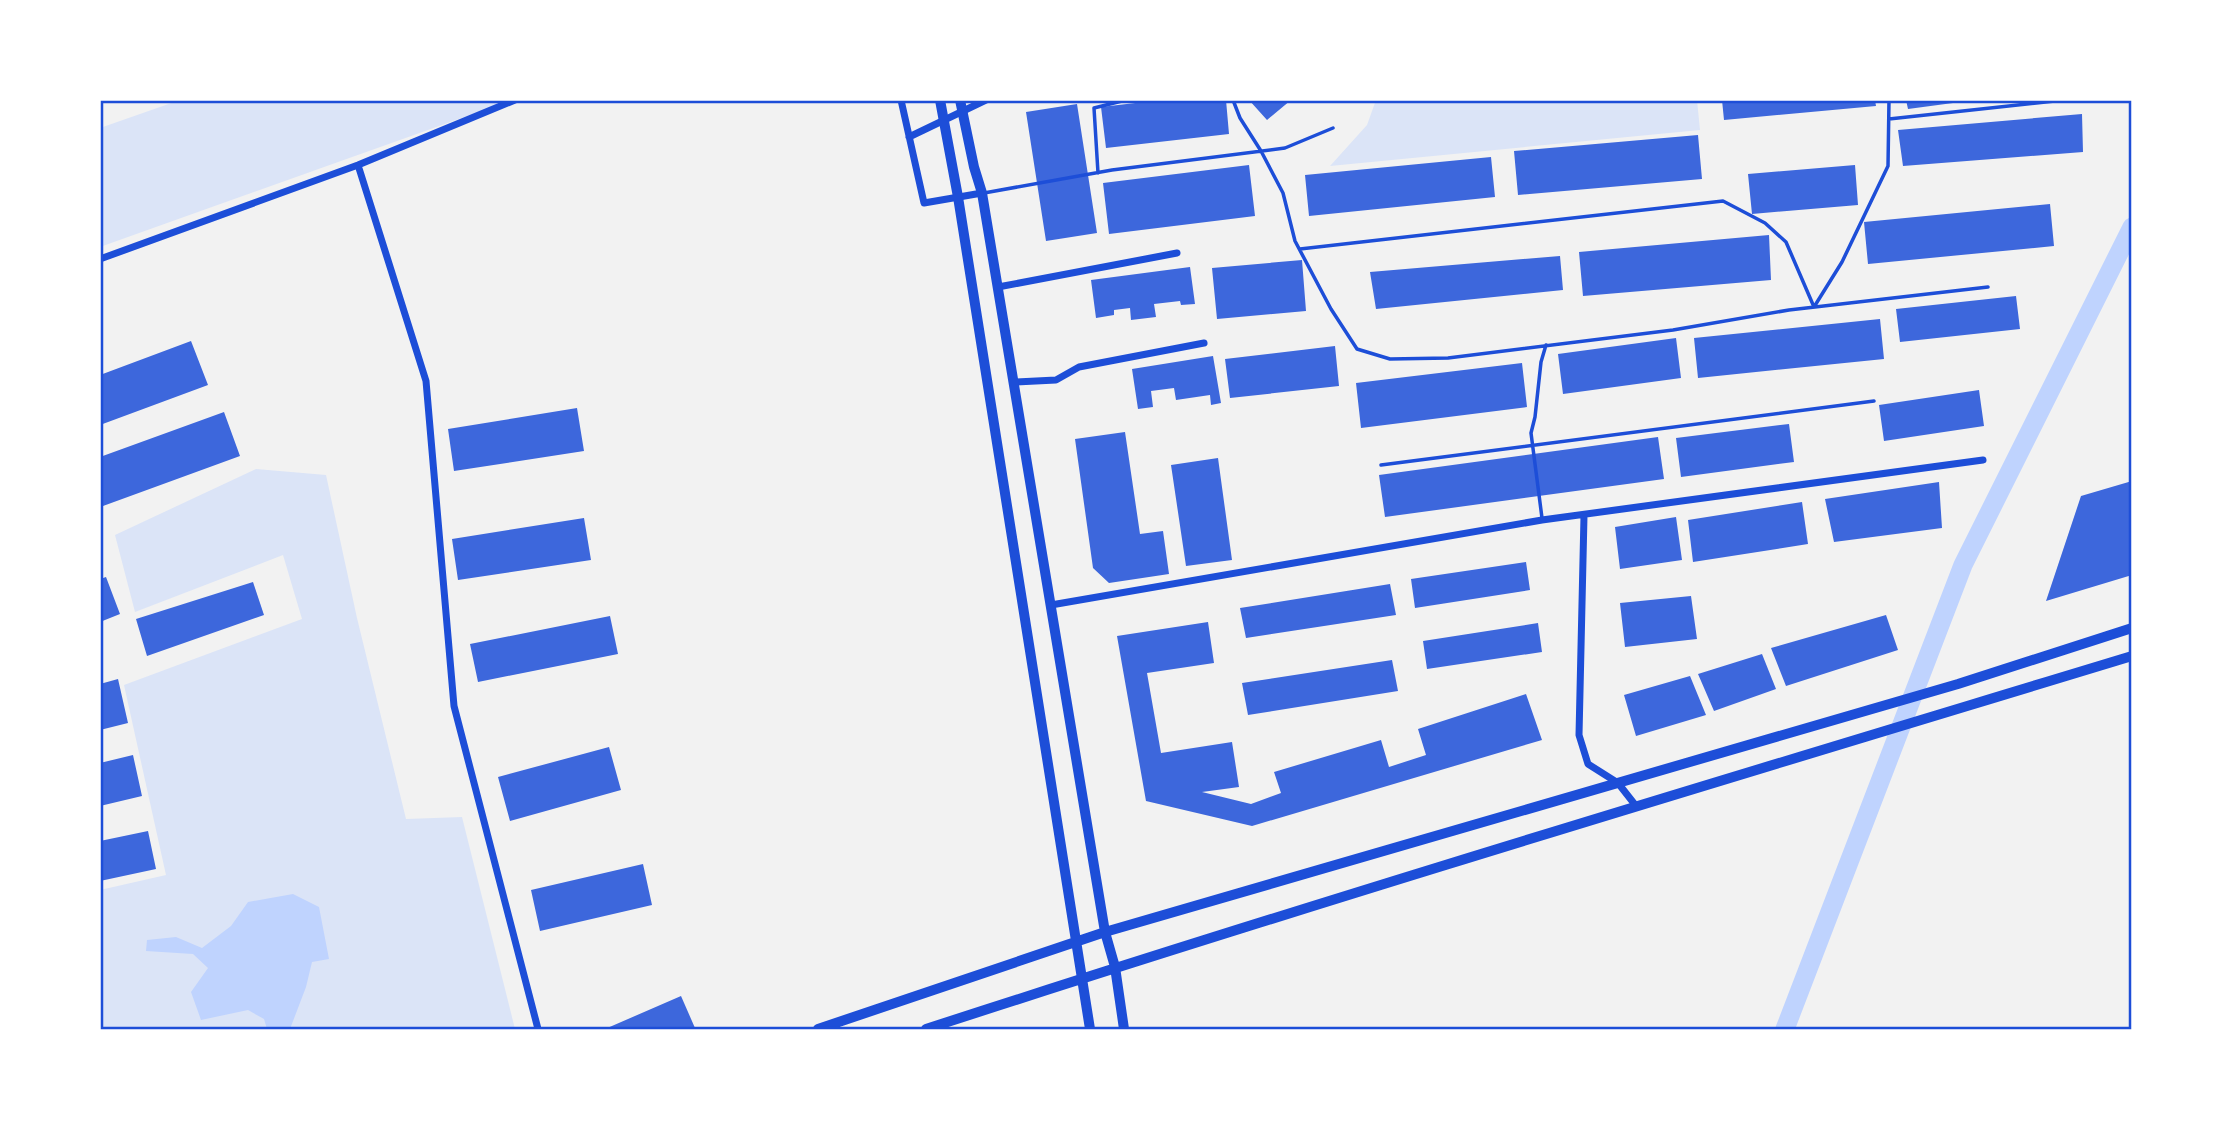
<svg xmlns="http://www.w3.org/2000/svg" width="2232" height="1129" font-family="'Playfair Display',serif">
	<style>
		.green { fill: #dbe4f7 }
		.water { fill: #bfd3fe }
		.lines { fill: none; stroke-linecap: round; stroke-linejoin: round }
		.canal { stroke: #bfd3fe; stroke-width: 19 }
		.building { fill: #3d67dc }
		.service { stroke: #1d4ed8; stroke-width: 3.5 }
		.minor { stroke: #1d4ed8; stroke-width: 7 }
		.secondary { stroke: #1d4ed8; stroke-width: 10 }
		.neatline { fill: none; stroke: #1d4ed8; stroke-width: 2.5 }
	</style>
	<rect width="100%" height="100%" fill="#f2f2f2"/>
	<!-- green -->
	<path class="green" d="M180 100H512L100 247V128Z
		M1376 100H1697L1700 130 1330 166 1367 125Z
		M256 469 326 475 357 618 406 819 462 817 515 1029H100V890L166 875 124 685 302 619 283 555 135 612 115 535Z"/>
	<!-- water -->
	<path class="water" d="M293 894 319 907 329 959 312 962 306 987 290 1029H267L264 1019 248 1010 201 1020 191 992 208 968 193 954 146 951 147 940 176 937 202 948 231 926 248 902Z"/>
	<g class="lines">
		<!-- canal -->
		<path class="canal" d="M1785 1029 1963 565 2132 227"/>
	</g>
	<!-- building -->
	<path class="building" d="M1161 100H1226L1229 134 1106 148 1101 107Z
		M1249 100H1291L1267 120Z
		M1722 100H1875L1876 106 1724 120Z
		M1906 100H1968V101L1908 109Z
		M1077 104 1097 233 1046 241 1026 112Z
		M2082 114 2083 152 1903 166 1898 130Z
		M1698 135 1702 179 1518 195 1514 151Z
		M1491 157 1495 197 1309 216 1305 175Z
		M1249 165 1255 216 1109 234 1103 183Z
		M1855 165 1858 205 1752 214 1748 174Z
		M2050 204 2054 246 1868 264 1864 222Z
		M1769 235 1771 280 1583 296 1579 252Z
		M1560 256 1563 290 1376 309 1370 272Z
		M1302 260 1306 311 1217 319 1212 268Z
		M1190 267 1195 304 1181 305 1180 301 1154 304 1156 317 1131 320 1130 308 1114 310V315L1096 318 1091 280Z
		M2016 296 2020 329 1900 342 1896 309Z
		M1880 319 1884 359 1698 378 1694 338Z
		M1676 338 1681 378 1563 394 1558 354Z
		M191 341 208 385 100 425V375Z
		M1335 346 1339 386 1230 398 1225 359Z
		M1213 356 1221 403 1211 405 1210 395 1176 400 1174 388 1151 391 1153 407 1138 409 1132 369Z
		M1522 363 1527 407 1361 428 1356 383Z
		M1979 390 1984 426 1884 441 1879 405Z
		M577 408 584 451 454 471 448 429Z
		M224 412 240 456 103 506 100 496V457Z
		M1789 424 1794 462 1681 477 1676 438Z
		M1125 432 1140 534 1163 531 1169 574 1109 583 1093 568 1075 439Z
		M1658 437 1664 479 1385 517 1379 475Z
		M1218 458 1232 560 1186 566 1171 465Z
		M2132 481V575L2046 601 2081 496Z
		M1939 482 1942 528 1834 542 1825 499Z
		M1802 502 1808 544 1693 562 1688 520Z
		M1676 517 1682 560 1620 569 1615 527Z
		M584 518 591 560 458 580 452 539Z
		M1526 562 1530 590 1415 608 1411 579Z
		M106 577 120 614 100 622V579Z
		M253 582 264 615 147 656 136 619Z
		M1390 584 1396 615 1246 638 1240 608Z
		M1691 596 1697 639 1625 647 1620 603Z
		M1886 615 1898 650 1786 686 1771 648Z
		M610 616 618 654 478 682 470 644Z
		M1208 622 1214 663 1147 673 1161 753 1232 742 1239 787 1202 792 1251 804 1281 793 1274 772 1381 740 1389 767 1426 755 1418 729 1526 694 1542 740 1252 826 1146 801 1117 636Z
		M1538 623 1542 652 1427 669 1423 641Z
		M1762 654 1776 689 1714 711 1698 674Z
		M1392 660 1398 691 1248 715 1242 683Z
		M1690 676 1706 715 1636 736 1624 695Z
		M118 679 128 723 100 730V684Z
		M609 747 621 790 510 821 498 777Z
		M133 755 142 796 100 806V763Z
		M148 831 156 869 100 881V841Z
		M643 864 652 905 540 931 531 890Z
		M681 996 695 1028 694 1029H605Z"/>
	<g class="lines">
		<!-- service -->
		<path class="service" d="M1233 100 1240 118 1261 151 1283 193 1295 241 1331 309 1357 349 1390 359 1448 358 1673 330 1789 310 1988 287
			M1889 119 2064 100
			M1098 173 1094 108 1126 100
			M984 193 1112 170 1285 148 1333 128
			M1300 249 1723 201 1765 223 1786 242 1814 307
			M1814 307 1842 262 1888 166 1889 100
			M1381 465 1874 401
			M1542 518 1531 433 1535 417 1541 362 1546 345"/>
		<!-- minor -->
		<path class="minor" d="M901 100 924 203 982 193
			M909 137 986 100
			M358 165 426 381 454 706 538 1029
			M100 259 358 165 515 100
			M998 287 1177 253
			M1014 382 1056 380 1079 367 1204 343
			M1584 516 1579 735 1588 764 1618 783 1636 806
			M1051 605 1542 520 1983 460"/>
		<!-- secondary -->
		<path class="secondary" d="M940 100 958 197 1090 1029
			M960 100 974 167 982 193 1105 932 1115 967 1124 1029
			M818 1029 1105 932 1958 684 2132 628
			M926 1029C1326 899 1730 778 2132 656"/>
	</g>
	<!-- border -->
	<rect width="2232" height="1129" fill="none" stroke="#ffffff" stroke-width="203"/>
	<rect x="102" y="102" width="2028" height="926" class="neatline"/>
</svg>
